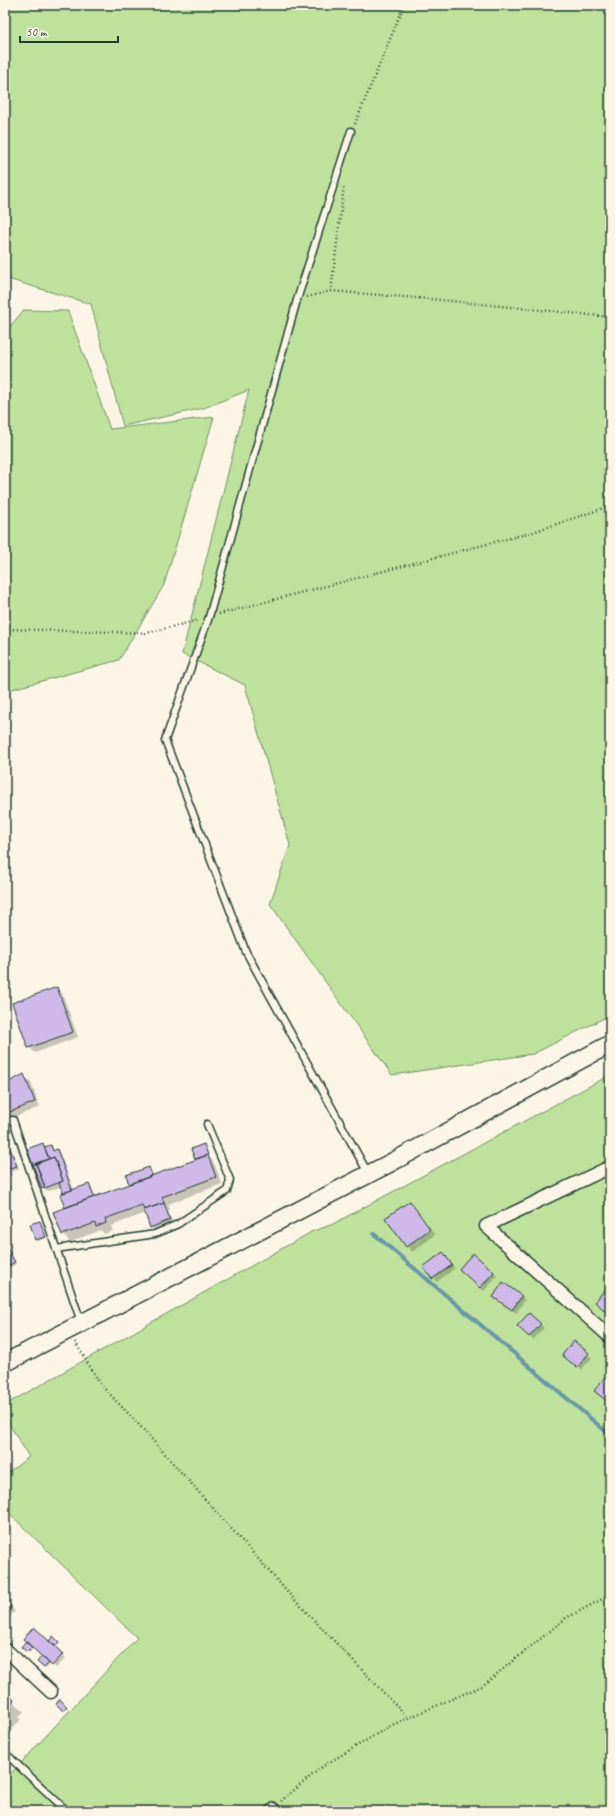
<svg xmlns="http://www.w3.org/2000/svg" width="615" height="1816" font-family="Caveat,sans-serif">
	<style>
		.green { fill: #bee29c; stroke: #6e9068 }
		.shadow { fill: #0003 }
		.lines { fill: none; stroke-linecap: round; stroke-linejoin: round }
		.stream { stroke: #6797aa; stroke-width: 4 }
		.building { fill: #cfb9e8; stroke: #1f3d34 }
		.service-casing { stroke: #1f3d34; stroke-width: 9 }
		.minor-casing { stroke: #1f3d34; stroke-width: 15 }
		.secondary-casing { stroke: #1f3d34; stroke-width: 20 }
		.path { stroke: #1f3d34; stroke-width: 2.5; stroke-dasharray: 1 3; stroke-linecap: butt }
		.service { stroke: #fcf5e5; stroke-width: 6 }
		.minor { stroke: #fcf5e5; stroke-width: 12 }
		.secondary { stroke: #fcf5e5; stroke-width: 17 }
	</style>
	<rect width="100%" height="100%" fill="#fcf5e5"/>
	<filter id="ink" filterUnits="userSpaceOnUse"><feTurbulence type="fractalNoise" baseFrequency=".025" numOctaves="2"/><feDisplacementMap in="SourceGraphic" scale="8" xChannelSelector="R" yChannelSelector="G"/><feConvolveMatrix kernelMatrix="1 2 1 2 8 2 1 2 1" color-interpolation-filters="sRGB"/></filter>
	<g filter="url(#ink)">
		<!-- green -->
		<path class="green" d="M5 5H610V1015L533 1054 392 1075 270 904 290 845 245 685 182 654 249 390 204 408 123 426 91 304 11 280 5 275Z
			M24 310 68 311 110 429 214 417 164 585 119 660 5 691V332Z
			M610 1075V1811H5V1780L137 1638 5 1509V1475L29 1457 5 1417V1405L313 1231 331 1225Z"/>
		<!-- shadow -->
		<path class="shadow" d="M57 988 62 993 78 1037 35 1053 29 1047Z
			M24 1076 30 1081 40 1107 9 1119 5 1115V1085Z
			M5 1140 9 1143 19 1169 11 1172 12 1175 6 1177 11 1189 5 1192Z
			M43 1144 46 1148 50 1146 55 1151H57L60 1154 74 1190 89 1185 92 1188 96 1198 131 1184 130 1183 149 1168 154 1176 197 1160 193 1149 205 1147 209 1157 214 1163 222 1184 168 1204 170 1210 168 1211 173 1224 155 1230 151 1227 146 1213 111 1226 113 1231 104 1234 101 1230 70 1242 63 1234 66 1209 62 1186 49 1191 43 1189Z
			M410 1202 435 1235 412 1252 407 1246Z
			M40 1222 46 1238 38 1241 31 1225Z
			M5 1234 11 1247 7 1248 16 1264 9 1268 5 1263Z
			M446 1257 455 1268 437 1282 425 1267Z
			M494 1272 497 1276 484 1291 463 1273Z
			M521 1296 525 1300 516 1313 494 1297Z
			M529 1314 544 1328 533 1340 519 1326Z
			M574 1343 592 1358 581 1370 567 1359Z
			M5 1602 15 1611 5 1621Z
			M27 1641 53 1645 58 1642 59 1644 55 1648 66 1658 56 1668 51 1663 46 1669 38 1662 43 1656 34 1648 29 1653 22 1647Z
			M5 1694 24 1711 19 1717 21 1719 12 1729 5 1723Z"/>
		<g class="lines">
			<!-- stream -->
			<path class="stream" d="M374 1234 610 1435"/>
		</g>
		<!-- building -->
		<path class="building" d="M57 987 73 1032 28 1048 12 1003Z
			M24 1074 35 1102 5 1114V1084Z
			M6 1138 17 1166 7 1169 5 1164Z
			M43 1143 49 1159 33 1165 27 1149Z
			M204 1144 208 1155 195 1159 191 1149Z
			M51 1145 53 1151 57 1149 72 1190 63 1193 59 1183 63 1181 54 1157 49 1159 44 1147Z
			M208 1155 216 1177 162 1197 164 1203 144 1210 142 1205 105 1219 106 1223 96 1227 95 1223 62 1235 53 1212Z
			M54 1157 63 1181 45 1188 36 1163Z
			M36 1163 45 1188 42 1189 33 1165Z
			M149 1167 152 1176 129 1184 126 1175Z
			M89 1184 94 1197 65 1208 60 1194Z
			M410 1201 430 1229 406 1247 385 1218Z
			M164 1203 170 1220 150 1228 144 1210Z
			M40 1221 46 1237 35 1240 30 1224Z
			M7 1248 15 1262 6 1267 5 1249Z
			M443 1252 452 1265 432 1279 423 1267Z
			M473 1253 494 1272 480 1288 459 1269Z
			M503 1282 522 1296 512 1310 493 1297Z
			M610 1283V1315L595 1302Z
			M529 1313 541 1324 529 1337 517 1326Z
			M574 1341 589 1353 577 1368 562 1355Z
			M610 1370V1400L608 1402 594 1391Z
			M5 1601 12 1607 5 1615Z
			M34 1627 63 1654 52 1666 23 1639Z
			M53 1636 59 1642 55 1646 49 1641Z
			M26 1641 32 1647 27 1652 21 1647Z
			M42 1656 49 1663 44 1668 37 1662Z
			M8 1694 14 1700 9 1706 12 1708 5 1716V1697Z
			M60 1699 67 1707 63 1711 56 1704Z"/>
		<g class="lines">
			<defs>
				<path id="service" d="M351 131 297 300 209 617 165 740 246 952 368 1173
					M5 1121 13 1120 81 1322
					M56 1249 155 1234 178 1224 227 1191 230 1180 207 1124
					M5 1753 67 1811
					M267 1811 274 1806 279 1811"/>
				<path id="minor" d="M610 1167 486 1226 610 1337
					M5 1649 51 1692"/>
				<path id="secondary" d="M5 1363 394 1161 610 1044"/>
			</defs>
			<!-- service casing -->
			<use href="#service" class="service-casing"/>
			<!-- minor casing -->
			<use href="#minor" class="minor-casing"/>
			<!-- secondary casing -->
			<use href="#secondary" class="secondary-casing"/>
			<!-- path -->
			<path class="path" d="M355 124 404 5
				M331 291 441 300 610 317
				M307 297 331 291 344 186
				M219 614 533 532 610 506
				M5 629 147 633 199 620
				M75 1342 101 1385 140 1426 292 1597 408 1718
				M281 1801 323 1766 392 1725 482 1686 566 1618 610 1595"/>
			<!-- service -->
			<use href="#service" class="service"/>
			<!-- minor -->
			<use href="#minor" class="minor"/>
			<!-- secondary -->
			<use href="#secondary" class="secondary"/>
		</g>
	</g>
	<!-- margin -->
	<rect width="615" height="1816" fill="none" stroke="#fcf5e5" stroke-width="20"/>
	<rect x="10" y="10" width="595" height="1796" fill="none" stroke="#1f3d34" stroke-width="1.5" filter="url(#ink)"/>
	<!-- scale -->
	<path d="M20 36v6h98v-6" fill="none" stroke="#1f3d34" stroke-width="2"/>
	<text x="26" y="36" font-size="12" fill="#1f3d34" stroke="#fcf5e5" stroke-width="3" paint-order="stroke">50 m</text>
</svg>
